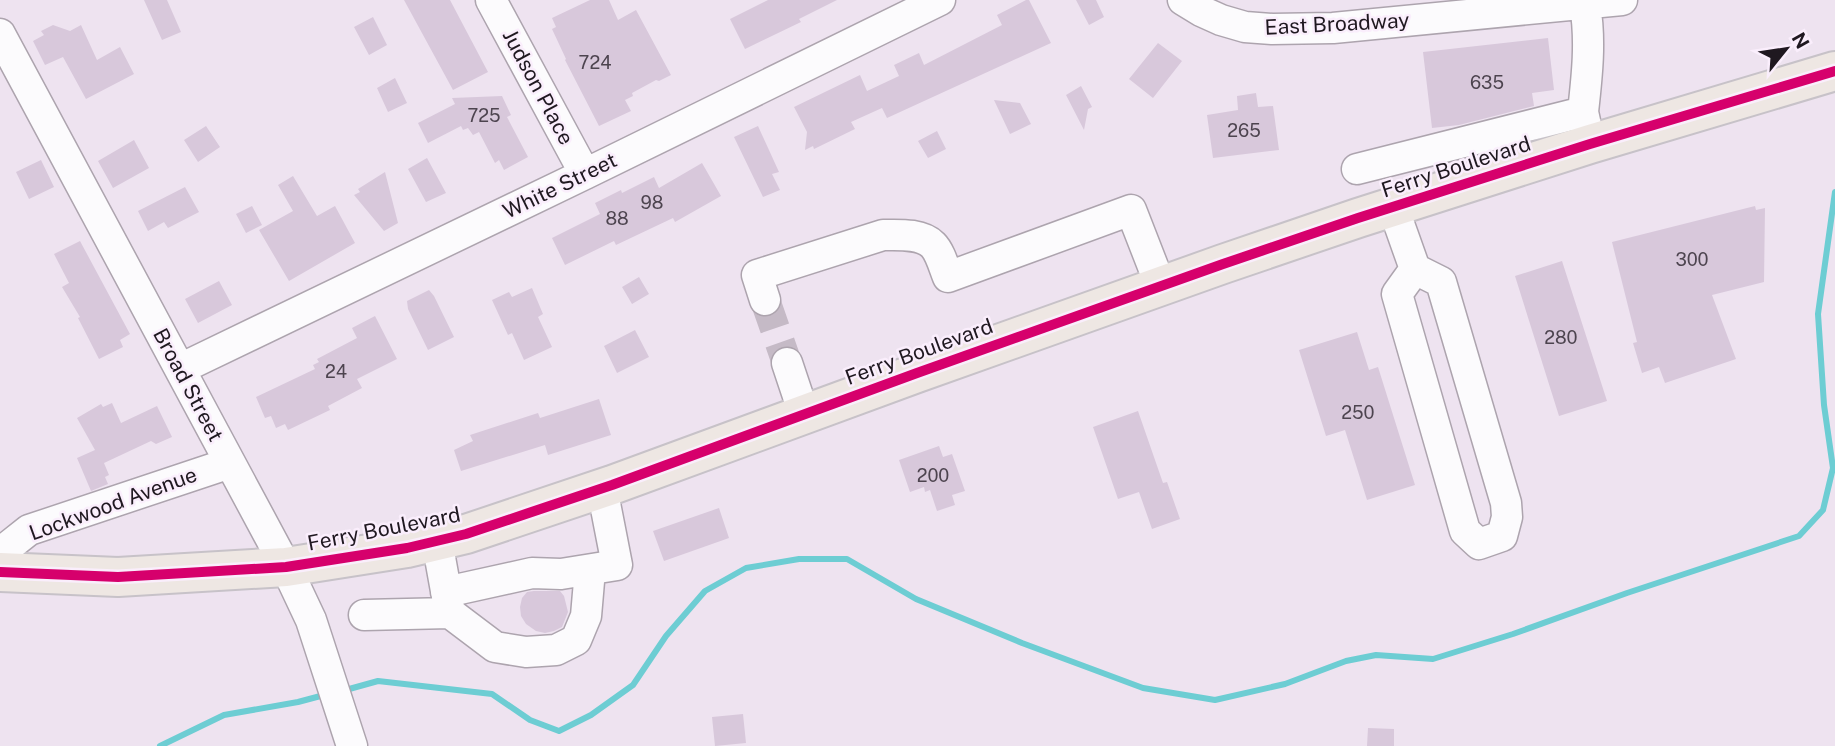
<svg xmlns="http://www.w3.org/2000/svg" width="1835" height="746" font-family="'Public Sans',sans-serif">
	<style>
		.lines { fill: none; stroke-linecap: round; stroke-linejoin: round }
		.stream { stroke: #6dcdd3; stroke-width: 6 }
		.building { fill: #d8c8db }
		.minor-tunnel { stroke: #c5bac6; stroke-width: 30; stroke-dasharray: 30 15; stroke-linecap: butt }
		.minor-casing { stroke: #ada4ae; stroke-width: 33 }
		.major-casing { stroke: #c7c2c8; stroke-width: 42 }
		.minor { stroke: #fcfbfd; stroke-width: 30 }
		.major { stroke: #eee7e3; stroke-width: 38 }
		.cycleway-casing { stroke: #faeefc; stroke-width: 15 }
		.cycleway { stroke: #d6006c; stroke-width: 10 }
		.labels { text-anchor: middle; stroke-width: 5; stroke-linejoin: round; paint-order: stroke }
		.number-label { font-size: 18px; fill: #4d444f }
		.street-label { font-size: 21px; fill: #1f1820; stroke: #faeefc }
	</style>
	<rect width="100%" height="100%" fill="#eee3f0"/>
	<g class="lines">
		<!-- stream -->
		<path class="stream" d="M342 691 378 681 492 694 530 720 559 731 591 715 633 685 666 636 705 591 746 568 799 559H847L916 599 1022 643 1143 688 1215 700 1285 684 1346 661 1376 655 1433 659 1513 634 1627 593 1799 536 1823 510 1833 468 1824 405 1818 314 1835 192
			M160 746 224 715 298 702 328 694"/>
	</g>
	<!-- building -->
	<path class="building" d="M144 0H167L181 32 162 40Z
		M404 0H450L488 72 453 90Z
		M590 0H609L618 20 636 10 671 75 659 81 656 80 632 93 633 96 625 100 631 111 599 126 565 60 566 59 552 29 556 27 552 18Z
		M768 0H837L799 19 801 22 745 49 730 19Z
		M1026 0H1029L1051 43 887 118 882 108 851 122 855 129 814 149 813 146 805 150 807 132 794 107 860 75 867 91 899 76 894 65 919 53 924 65 1002 25 997 15Z
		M1076 0H1096L1104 17 1089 25Z
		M373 17 387 45 369 55 354 27Z
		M53 25 70 31 81 25 97 60 120 47 134 74 86 99 63 57 45 65 33 41 44 35 41 31Z
		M1548 38 1554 90 1532 93 1534 106 1459 125 1432 128 1423 52Z
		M1158 43 1182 61 1153 98 1129 79Z
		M395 78 407 103 388 112 377 88Z
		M1081 86 1092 107 1088 109 1084 130 1066 95Z
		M1256 93 1258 107 1273 106 1279 150 1213 158 1207 115 1238 110 1237 96Z
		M502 96 511 115 507 117 528 157 504 170 499 160 495 163 479 132 473 135 468 128 463 130 461 126 428 143 418 123 455 104 452 98Z
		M994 100 1020 103 1031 124 1010 134Z
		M206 126 220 147 198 162 184 140Z
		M758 126 779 172 772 174 780 190 763 197 734 137Z
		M937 131 946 149 928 158 918 141Z
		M134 140 149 168 113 188 98 161Z
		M427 158 446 193 426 202 408 169Z
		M41 160 54 187 29 199 16 172Z
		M702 163 721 196 675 222 673 218 616 245 614 241 565 265 552 238 600 214 595 203 621 190 622 193 654 177 659 188Z
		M385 172 398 223 384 231 354 195 360 192 358 189Z
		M293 176 317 216 335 206 355 243 289 281 259 230 293 211 278 185Z
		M185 187 199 212 168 228 164 222 148 231 138 211Z
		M252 206 262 225 246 233 236 214Z
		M1755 206 1756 210 1765 208 1764 282 1712 295 1736 359 1665 383 1659 367 1642 373 1633 343 1637 342 1612 242Z
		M80 241 130 334 120 340 123 347 99 359 78 318 80 317 62 287 69 283 54 254Z
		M1562 261 1607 401 1559 416 1515 276Z
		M639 277 649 294 632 304 622 287Z
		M219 281 232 305 198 323 185 299Z
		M532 288 543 314 538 317 552 347 524 360 512 333 508 335 492 300 509 292 512 297Z
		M429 290 434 296 454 337 428 350 408 309 407 301Z
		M375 316 397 359 357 379 362 388 328 406 330 410 288 430 285 424 276 428 271 416 265 418 256 397 315 369 313 365 319 362 317 359 357 338 352 328Z
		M635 330 649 357 617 373 604 346Z
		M1357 332 1369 370 1378 367 1415 485 1367 500 1345 430 1326 436 1299 350Z
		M599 399 611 435 548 455 545 445 461 471 454 450 473 441 470 435 538 413 540 418Z
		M112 403 121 423 157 406 172 437 156 444 151 441 104 463 109 475 105 477 108 484 91 491 77 458 95 450 77 418 101 404 103 407Z
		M1138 411 1163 483 1167 482 1180 519 1152 529 1139 492 1118 499 1093 427Z
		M939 446 943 457 952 454 965 491 952 495 955 505 937 511 930 490 925 492 924 487 910 492 899 460Z
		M719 508 729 538 664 561 653 531Z
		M534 591H560L564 596 568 612 562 627 554 631 545 633 536 631 526 624 521 616 520 607 522 598 527 592Z
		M743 714 746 743 715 746 712 717Z
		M1368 728 1394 729V746H1367Z"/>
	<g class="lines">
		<!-- minor-tunnel -->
		<path class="minor-tunnel" d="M765 300 787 363"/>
		<defs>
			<path id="minor" d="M491 0 585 174
				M1183 0 1201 11 1221 20 1245 27 1272 29 1333 28 1622 0
				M0 34 286 567 311 620 352 746
				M1583 112C1587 76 1591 41 1585 5
				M1357 169 1583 112 1590 144
				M1393 207 1415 269 1397 294 1465 531 1479 544 1502 536 1507 517 1506 503 1441 282 1415 269
				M765 300 757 275 883 235C898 235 921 233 933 245 940 252 944 267 948 277L1131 210 1161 287
				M787 363 804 414
				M180 369 585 174 940 0
				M0 553 29 530 230 463
				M446 592 532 573 561 574 617 565 602 488
				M450 613 495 647 526 652 556 650 576 640 586 616 590 570
				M364 615 450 613 437 541"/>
			<path id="major" d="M0 572 118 577 286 567 407 548 466 534 612 485 917 373 1223 264 1358 218 1590 144 1835 71"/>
		</defs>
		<!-- minor casing -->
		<use href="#minor" class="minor-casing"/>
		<!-- major casing -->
		<use href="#major" class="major-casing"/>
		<!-- minor -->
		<use href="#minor" class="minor"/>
		<!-- major -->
		<use href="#major" class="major"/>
		<defs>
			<path id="cycleway" d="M0 572 118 577 286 567 407 548 466 534 612 485 917 373 1223 264 1358 218 1590 144 1835 71"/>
		</defs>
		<!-- cycleway casing -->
		<use href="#cycleway" class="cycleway-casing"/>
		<!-- cycleway -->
		<use href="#cycleway" class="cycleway"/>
	</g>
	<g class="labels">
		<!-- number labels -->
		<g class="number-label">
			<text x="595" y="69">724</text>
			<text x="1487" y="89">635</text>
			<text x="484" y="122">725</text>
			<text x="1244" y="137">265</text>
			<text x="652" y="209">98</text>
			<text x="617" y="225">88</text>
			<text x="1692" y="266">300</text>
			<text x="1561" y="344">280</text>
			<text x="336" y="378">24</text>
			<text x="1358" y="419">250</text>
			<text x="933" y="482">200</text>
		</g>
		<!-- street labels -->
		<g class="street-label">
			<text transform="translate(1337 24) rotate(-3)" y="7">East Broadway</text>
			<text transform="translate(538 87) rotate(62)" y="7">Judson Place</text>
			<text transform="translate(1456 167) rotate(-18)" y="7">Ferry Boulevard</text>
			<text transform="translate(560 186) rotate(-26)" y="7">White Street</text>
			<text transform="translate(919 352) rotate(-20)" y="7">Ferry Boulevard</text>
			<text transform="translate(188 385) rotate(62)" y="7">Broad Street</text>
			<text transform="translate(113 504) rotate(-20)" y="7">Lockwood Avenue</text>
			<text transform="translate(384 529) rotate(-11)" y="7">Ferry Boulevard</text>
		</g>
	</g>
	<!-- north arrow -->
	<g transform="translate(1786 49) rotate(60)" stroke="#faeefc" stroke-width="5" paint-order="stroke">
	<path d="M0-5L12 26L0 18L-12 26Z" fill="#1f1820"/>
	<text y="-10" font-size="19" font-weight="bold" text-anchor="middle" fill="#1f1820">N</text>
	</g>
</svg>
